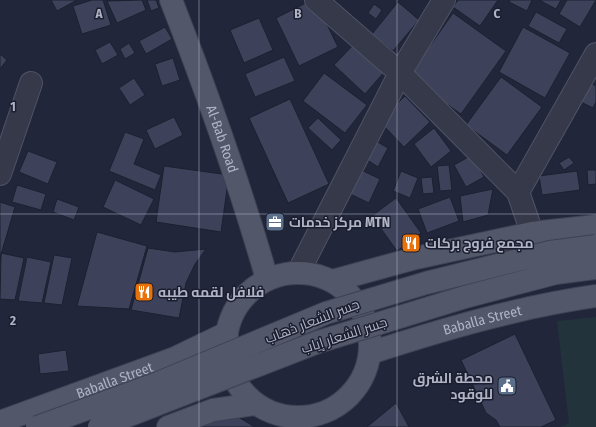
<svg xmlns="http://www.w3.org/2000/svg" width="596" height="427" font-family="'Fira Sans Condensed',Cairo,sans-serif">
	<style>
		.green { fill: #23333b }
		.building { fill: #3d425a; stroke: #1c2031 }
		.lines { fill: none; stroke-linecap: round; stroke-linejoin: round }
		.minor-casing { stroke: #505365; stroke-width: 24 }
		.major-casing { stroke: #3e4253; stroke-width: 24 }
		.minor { stroke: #35394a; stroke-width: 22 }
		.major { stroke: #53576a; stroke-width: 22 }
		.major-bridge-casing { stroke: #3e4253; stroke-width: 24; stroke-linecap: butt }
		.major-bridge { stroke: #53576a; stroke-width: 22 }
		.grid { fill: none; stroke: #b0b3c6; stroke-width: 1; stroke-opacity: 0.55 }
		.labels { text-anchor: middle; stroke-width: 3; stroke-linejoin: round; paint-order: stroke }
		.street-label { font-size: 14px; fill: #b0b3c6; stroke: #1b1e2f }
		.poi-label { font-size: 14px; font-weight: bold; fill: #b0b3c6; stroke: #1b1e2f; text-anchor: start }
		.grid-label { font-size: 13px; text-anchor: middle; font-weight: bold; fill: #b0b3c6; stroke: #1b1e2f; stroke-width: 3; stroke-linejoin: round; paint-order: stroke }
	</style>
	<rect width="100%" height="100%" fill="#21263a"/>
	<!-- green -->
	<path class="green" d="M596 317V427H561L569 423 557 321Z"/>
	<!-- building -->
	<path class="building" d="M51 0H77L57 11Z
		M92 0H103L111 25 82 34 73 6Z
		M142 0 146 10 117 23 107 1Z
		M147 0H156L159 8 151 11Z
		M312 0H315L338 47 299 66 276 18Z
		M458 0H498L480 26 453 7Z
		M510 0H532L527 11 509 2Z
		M539 0H561L556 9Z
		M567 0H596L580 27 559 14Z
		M398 2 419 20 393 51 372 34Z
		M374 4 382 10 376 19 368 13Z
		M536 12 567 29 559 43 528 26Z
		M453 13 506 51 461 114 408 77Z
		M259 18 273 50 244 63 230 30Z
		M165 27 172 39 146 54 139 41Z
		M523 27 570 53 545 98 499 72Z
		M110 42 118 55 102 64 95 50Z
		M356 42 386 70 365 94 334 65Z
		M129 43 135 53 125 59 120 49Z
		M0 54 7 60 0 69Z
		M284 57 295 81 255 97 245 74Z
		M173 58 180 80 162 86 155 64Z
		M324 73 367 105 345 133 303 101Z
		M501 77 542 107 507 155 466 125Z
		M134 78 145 95 130 105 119 88Z
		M591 83 596 86V102L593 108 581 102Z
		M405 96 430 122 404 147 379 121Z
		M290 99 329 184 288 203 249 118Z
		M174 117 183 135 155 149 146 130Z
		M318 118 341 140 332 150 308 128Z
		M434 128 451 151 431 167 414 144Z
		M125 132 144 139 134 164 161 175 155 190 109 171Z
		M376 141 388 148 378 167 366 159Z
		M28 151 57 162 48 184 19 172Z
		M472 155 484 177 466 187 454 165Z
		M569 157 574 163 564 170 559 163Z
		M449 165 452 190 440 191 437 166Z
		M164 166 229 175 221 232 156 222Z
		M359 169 380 179 369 203 348 193Z
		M587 170H596V184L588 185Z
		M401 171 418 178 410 198 393 191Z
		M577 171 580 190 542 195 539 176Z
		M432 177 434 193 423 194 421 178Z
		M115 180 154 199 141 225 103 207Z
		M17 185 46 194 41 210 12 202Z
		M493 189 488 215 463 222 460 196Z
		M450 197 459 221 427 233 418 209Z
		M396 198 421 233 397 251 372 216Z
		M57 199 79 207 74 220 53 212Z
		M0 202 15 207 0 258Z
		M97 232 147 246 129 309 77 306Z
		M148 248 175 252 206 249 195 264 186 283 179 318 131 310Z
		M1 253 24 258 15 300 0 299Z
		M54 255 72 258 62 305 44 303Z
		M27 257 51 262 42 303 18 301Z
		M515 334 556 420 541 427H500L496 420 486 413 461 360Z
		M66 350 69 371 40 374 38 354Z
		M396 403 409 427H367Z
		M228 411 255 427H199L198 423Z"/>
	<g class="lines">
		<defs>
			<path id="minor" d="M316 0 400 73 518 192 532 233
				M0 174 31 83
				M518 192 596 54
				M298 273 400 73 444 0"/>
			<g id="major">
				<path id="s1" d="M171 0C207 92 240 185 267 279"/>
				<circle cx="298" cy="345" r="72"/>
				<path d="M332 281 416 258 532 233 596 226"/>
				<path id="s2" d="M370 353C444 329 519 307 596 296"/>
				<path id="s3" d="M0 422 175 358 227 333"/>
				<path d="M168 427 213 410 256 404"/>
			</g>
		</defs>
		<!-- minor casing -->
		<use href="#minor" class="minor-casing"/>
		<!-- major casing -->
		<use href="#major" class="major-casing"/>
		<!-- minor -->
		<use href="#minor" class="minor"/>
		<!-- major -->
		<use href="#major" class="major"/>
		<defs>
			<path id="major-bridge" d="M37 427 158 383 326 313 426 283 550 252 596 246
				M99 427 318 342 465 297 556 273 596 268"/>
		</defs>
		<!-- major-bridge casing -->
		<use href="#major-bridge" class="major-bridge-casing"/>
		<!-- major-bridge -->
		<use href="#major-bridge" class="major-bridge"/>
	</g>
	<!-- grid -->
	<path class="grid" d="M199 0V427M397 0V427M0 214H596"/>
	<!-- icons -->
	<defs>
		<symbol id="office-square" viewBox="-11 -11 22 22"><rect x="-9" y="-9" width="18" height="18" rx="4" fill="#5c6f8a" stroke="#1b1e2f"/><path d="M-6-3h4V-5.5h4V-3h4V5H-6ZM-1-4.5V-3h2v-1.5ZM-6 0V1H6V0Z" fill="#fff"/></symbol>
		<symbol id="restaurant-square" viewBox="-11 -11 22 22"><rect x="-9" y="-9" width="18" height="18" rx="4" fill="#e8710a" stroke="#1b1e2f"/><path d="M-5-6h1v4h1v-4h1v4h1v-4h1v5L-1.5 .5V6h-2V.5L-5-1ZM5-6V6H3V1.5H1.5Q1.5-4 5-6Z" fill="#fff"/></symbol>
		<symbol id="civic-square" viewBox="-11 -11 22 22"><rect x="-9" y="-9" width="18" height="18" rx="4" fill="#5c6f8a" stroke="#1b1e2f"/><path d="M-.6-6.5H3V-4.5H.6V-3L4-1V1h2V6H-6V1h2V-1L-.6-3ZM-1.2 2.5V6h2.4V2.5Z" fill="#fff"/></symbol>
	</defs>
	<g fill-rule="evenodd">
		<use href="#office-square" x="264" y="211" width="22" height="22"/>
		<use href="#restaurant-square" x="400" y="232" width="22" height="22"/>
		<use href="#restaurant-square" x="133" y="281" width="22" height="22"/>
		<use href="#civic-square" x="496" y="375" width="22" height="22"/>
	</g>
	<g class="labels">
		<!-- street labels -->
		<g class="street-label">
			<text dy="5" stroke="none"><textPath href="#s1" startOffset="148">Al-Bab Road</textPath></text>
			<text dy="5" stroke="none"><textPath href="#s2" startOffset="117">Baballa Street</textPath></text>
			<text transform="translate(312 321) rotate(-21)" y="5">جسر الشعار ذهاب</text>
			<text transform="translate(344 335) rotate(-18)" y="5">جسر الشعار إياب</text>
			<text dy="5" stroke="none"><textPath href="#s3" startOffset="122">Baballa Street</textPath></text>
		</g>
		<!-- poi labels -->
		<g class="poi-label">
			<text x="289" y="227">مركز خدمات MTN</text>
			<text x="425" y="248">مجمع فروج بركات</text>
			<text x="158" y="297">فلافل لقمه طيبه</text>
			<text x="493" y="383" text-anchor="end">محطة الشرق<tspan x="493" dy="16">للوقود</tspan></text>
		</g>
	</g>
	<g class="grid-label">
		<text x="99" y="18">A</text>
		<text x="298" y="18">B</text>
		<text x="497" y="18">C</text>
		<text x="13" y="111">1</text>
		<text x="13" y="325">2</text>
	</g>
</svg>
